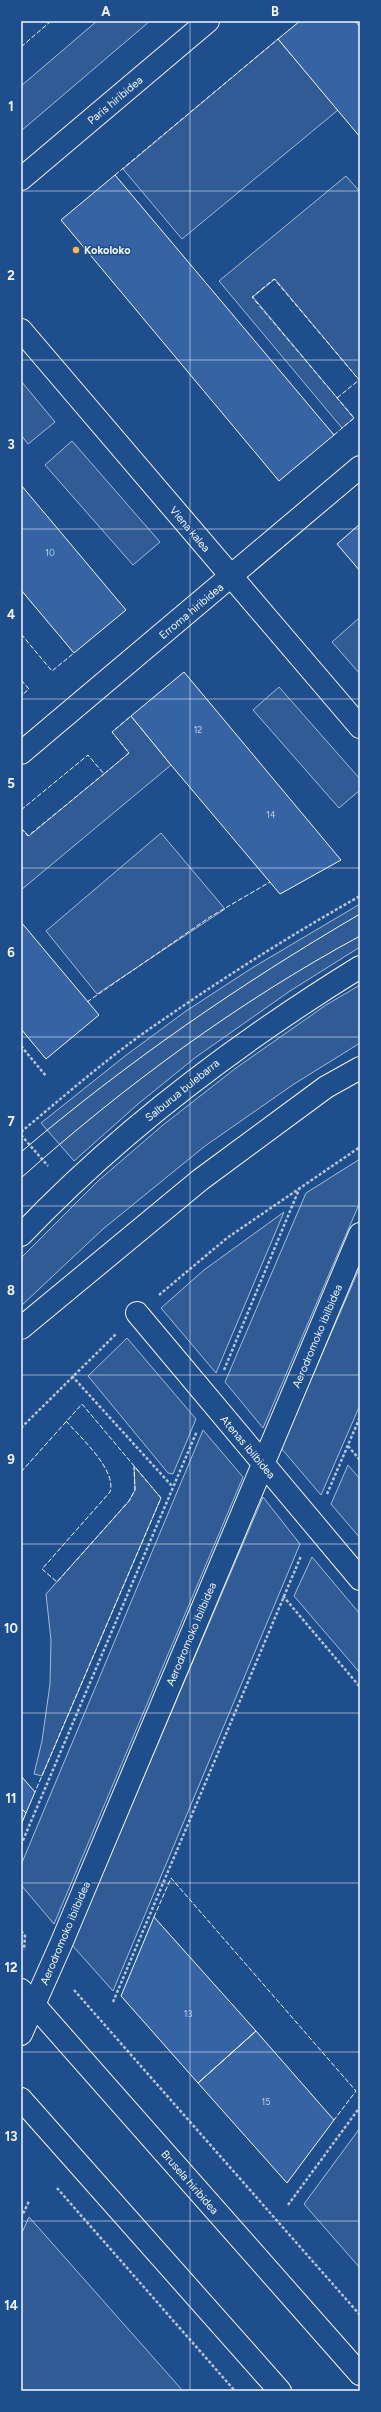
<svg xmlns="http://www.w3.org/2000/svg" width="381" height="2412" font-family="Figtree,sans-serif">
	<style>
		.built { fill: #305b95; stroke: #a8bbd7 }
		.building { fill: #3563a3; stroke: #f2f6ff }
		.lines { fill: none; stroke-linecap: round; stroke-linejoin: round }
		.pedestrian-casing { stroke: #f2f6ff; stroke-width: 24 }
		.minor-casing { stroke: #f2f6ff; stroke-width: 24 }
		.secondary-casing { stroke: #f2f6ff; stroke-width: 24 }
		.primary-casing { stroke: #f2f6ff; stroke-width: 24 }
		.path { stroke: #b3c4dc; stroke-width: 2.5; stroke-dasharray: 3 2; stroke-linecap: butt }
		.pedestrian { stroke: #1f4e8c; stroke-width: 22 }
		.minor { stroke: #1f4e8c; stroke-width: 22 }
		.secondary { stroke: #1f4e8c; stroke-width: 22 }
		.primary { stroke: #1f4e8c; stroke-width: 22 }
		.tram { stroke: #f2f6ff; stroke-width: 1 }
		.fence { stroke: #f2f6ff; stroke-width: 1; stroke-dasharray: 5 2; stroke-linecap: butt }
		.grid { fill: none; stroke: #f2f6ff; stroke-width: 1; stroke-opacity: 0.55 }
		.poi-dot { fill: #ffb74d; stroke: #1f4e8c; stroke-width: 1.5 }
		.labels { text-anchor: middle; stroke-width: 3; stroke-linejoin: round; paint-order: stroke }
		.number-label { font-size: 9px; fill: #c3d1e8 }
		.street-label { font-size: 11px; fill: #f2f6ff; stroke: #1f4e8c }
		.poi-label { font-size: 11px; font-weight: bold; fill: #f2f6ff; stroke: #1f4e8c; text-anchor: start }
		.neatline { fill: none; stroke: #f2f6ff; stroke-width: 1.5 }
		.grid-label { font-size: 13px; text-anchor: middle; font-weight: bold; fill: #f2f6ff }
	</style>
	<rect width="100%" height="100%" fill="#1f4e8c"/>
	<!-- built -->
	<path class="built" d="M97 21H150L21 131V86Z
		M278 39 338 110 182 239 123 169Z
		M346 176 360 192V381L275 279 253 297 354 418 342 428 219 281Z
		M21 381 55 422 28 444 21 435Z
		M72 441 160 542 133 565 45 465Z
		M358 619 360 620V674L332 642Z
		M279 687 360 779V790L339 808 253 710Z
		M131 716 171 765 21 890V828L29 836 129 753 112 732Z
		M161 833 225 909 97 994 46 931Z
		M360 904V947L290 991 196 1057 138 1104 74 1161 41 1123 125 1056 186 1011 252 968Z
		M360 985V1043L294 1084 205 1146 103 1229 21 1306V1258L98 1181 163 1125 236 1068 326 1005Z
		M360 1159V1202L263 1428 225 1382 306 1193Z
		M284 1212 216 1373 161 1308 204 1270Z
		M360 1267V1405L321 1495 281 1448Z
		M127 1338 196 1419 173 1474 168 1473 88 1376Z
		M203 1430 243 1477 54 1924 21 1885V1865Z
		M348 1465 360 1479V1538L331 1504Z
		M134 1466 161 1498 42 1776 34 1774 42 1741 50 1684 51 1640 46 1594 129 1501 135 1490Z
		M263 1497 300 1544 113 1991 72 1945Z
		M312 1557 360 1614V1673L294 1596Z
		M360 2128V2268L304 2204Z
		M29 2217 183 2391H21V2235Z"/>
	<!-- building -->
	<path class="building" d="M300 21H355L360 27V137L278 39Z
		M115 175 334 435 279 481 61 220Z
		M21 485 126 610 74 653 21 590Z
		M360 524V571L337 544Z
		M184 672 341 860 280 894 171 765 131 716Z
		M21 922 99 1015 46 1059 21 1029Z
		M21 1776 35 1792 26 1813 21 1808Z
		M21 1808 26 1813 21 1825Z
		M154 1917 256 2031 198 2083 121 1996Z
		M256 2031 334 2120 287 2183 198 2083Z"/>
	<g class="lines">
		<defs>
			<path id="pedestrian" d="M137 1313 360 1579
				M21 2034 61 1944 360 1234"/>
			<path id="minor" d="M21 179 208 21
				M21 330 360 727
				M21 753 360 467"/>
			<path id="secondary" d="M21 1235C121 1130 237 1043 360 967
				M21 1328 200 1180 326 1087 360 1068"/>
			<path id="primary" d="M21 1990 360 2374
				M21 2099 280 2391"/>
		</defs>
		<!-- pedestrian casing -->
		<use href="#pedestrian" class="pedestrian-casing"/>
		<!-- minor casing -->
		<use href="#minor" class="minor-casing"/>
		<!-- secondary casing -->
		<use href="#secondary" class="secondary-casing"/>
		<!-- primary casing -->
		<use href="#primary" class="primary-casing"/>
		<!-- path -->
		<path class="path" d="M21 1046 46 1076
			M21 1132C63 1097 104 1061 148 1030 217 982 287 937 360 896
			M21 1135 48 1166
			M159 1295 227 1238 360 1147
			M224 1370 300 1187
			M72 1376 172 1486
			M21 1428 116 1334
			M348 1446 360 1460
			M327 1494 360 1417
			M283 1596 360 1687
			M21 1845 197 1431
			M21 1931 25 1936 24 1950
			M74 1990 360 2315
			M113 2002 301 1556
			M57 2188 235 2391
			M288 2205 360 2107
			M21 2218 29 2201"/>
		<!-- pedestrian -->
		<use href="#pedestrian" class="pedestrian"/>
		<!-- minor -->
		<use href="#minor" class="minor"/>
		<!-- secondary -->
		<use href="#secondary" class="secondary"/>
		<!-- primary -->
		<use href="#primary" class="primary"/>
		<!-- tram -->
		<path class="tram" d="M21 1152C127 1062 240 984 360 914
			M21 1178C124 1086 238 1002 360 936"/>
		<!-- fence -->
		<path class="fence" d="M21 47 51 21
			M115 175 278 39
			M337 398 359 380
			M334 435 354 418 252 297 274 279 360 381
			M21 634 52 671 74 653
			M21 680 29 689 21 696
			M21 810 88 755 104 774 129 753 112 732 131 716
			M21 828 28 836 104 774
			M87 1002 210 917 270 882
			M66 1421C80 1437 117 1470 110 1492L42 1569 57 1582 129 1501 135 1490 134 1467
			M21 1472 82 1404 161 1498 35 1792
			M154 1917 171 1878 356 2091 334 2120"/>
	</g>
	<!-- grid -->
	<path class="grid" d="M190 21V2391M21 191H360M21 360H360M21 529H360M21 699H360M21 868H360M21 1037H360M21 1206H360M21 1375H360M21 1544H360M21 1713H360M21 1883H360M21 2052H360M21 2221H360"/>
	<!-- markers -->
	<circle class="poi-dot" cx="76" cy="250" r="4"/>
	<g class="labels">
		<!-- number labels -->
		<g class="number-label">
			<text x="50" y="556">10</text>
			<text x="198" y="733">12</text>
			<text x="271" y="818">14</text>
			<text x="188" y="2017">13</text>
			<text x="266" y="2105">15</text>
		</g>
		<!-- street labels -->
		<g class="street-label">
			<text transform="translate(115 100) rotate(-40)" y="4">Paris hiribidea</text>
			<text transform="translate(190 529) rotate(50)" y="4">Viena kalea</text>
			<text transform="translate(191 611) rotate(-40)" y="4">Erroma hiribidea</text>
			<text transform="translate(182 1090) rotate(-39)" y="4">Salburua bulebarra</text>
			<text transform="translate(317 1336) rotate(-67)" y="4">Aerodromoko ibilbidea</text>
			<text transform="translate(248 1447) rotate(50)" y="4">Atenas ibilbidea</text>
			<text transform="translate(191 1634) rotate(-67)" y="4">Aerodromoko ibilbidea</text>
			<text transform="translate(65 1933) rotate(-67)" y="4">Aerodromoko ibilbidea</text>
			<text transform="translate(190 2182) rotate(49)" y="4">Brusela hiribidea</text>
		</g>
		<!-- poi labels -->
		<g class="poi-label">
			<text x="84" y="254">Kokoloko</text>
		</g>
	</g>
	<!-- border -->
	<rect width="381" height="2412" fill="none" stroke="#1f4e8c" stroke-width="44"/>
	<rect x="22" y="22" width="337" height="2368" class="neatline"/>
	<g class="grid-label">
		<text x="106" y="16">A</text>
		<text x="275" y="16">B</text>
		<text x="11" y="111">1</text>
		<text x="11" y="280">2</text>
		<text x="11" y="449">3</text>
		<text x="11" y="619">4</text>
		<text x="11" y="788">5</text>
		<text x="11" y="957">6</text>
		<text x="11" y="1126">7</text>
		<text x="11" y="1295">8</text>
		<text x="11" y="1464">9</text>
		<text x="11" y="1633">10</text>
		<text x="11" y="1803">11</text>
		<text x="11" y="1972">12</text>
		<text x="11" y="2141">13</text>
		<text x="11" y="2310">14</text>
	</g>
</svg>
